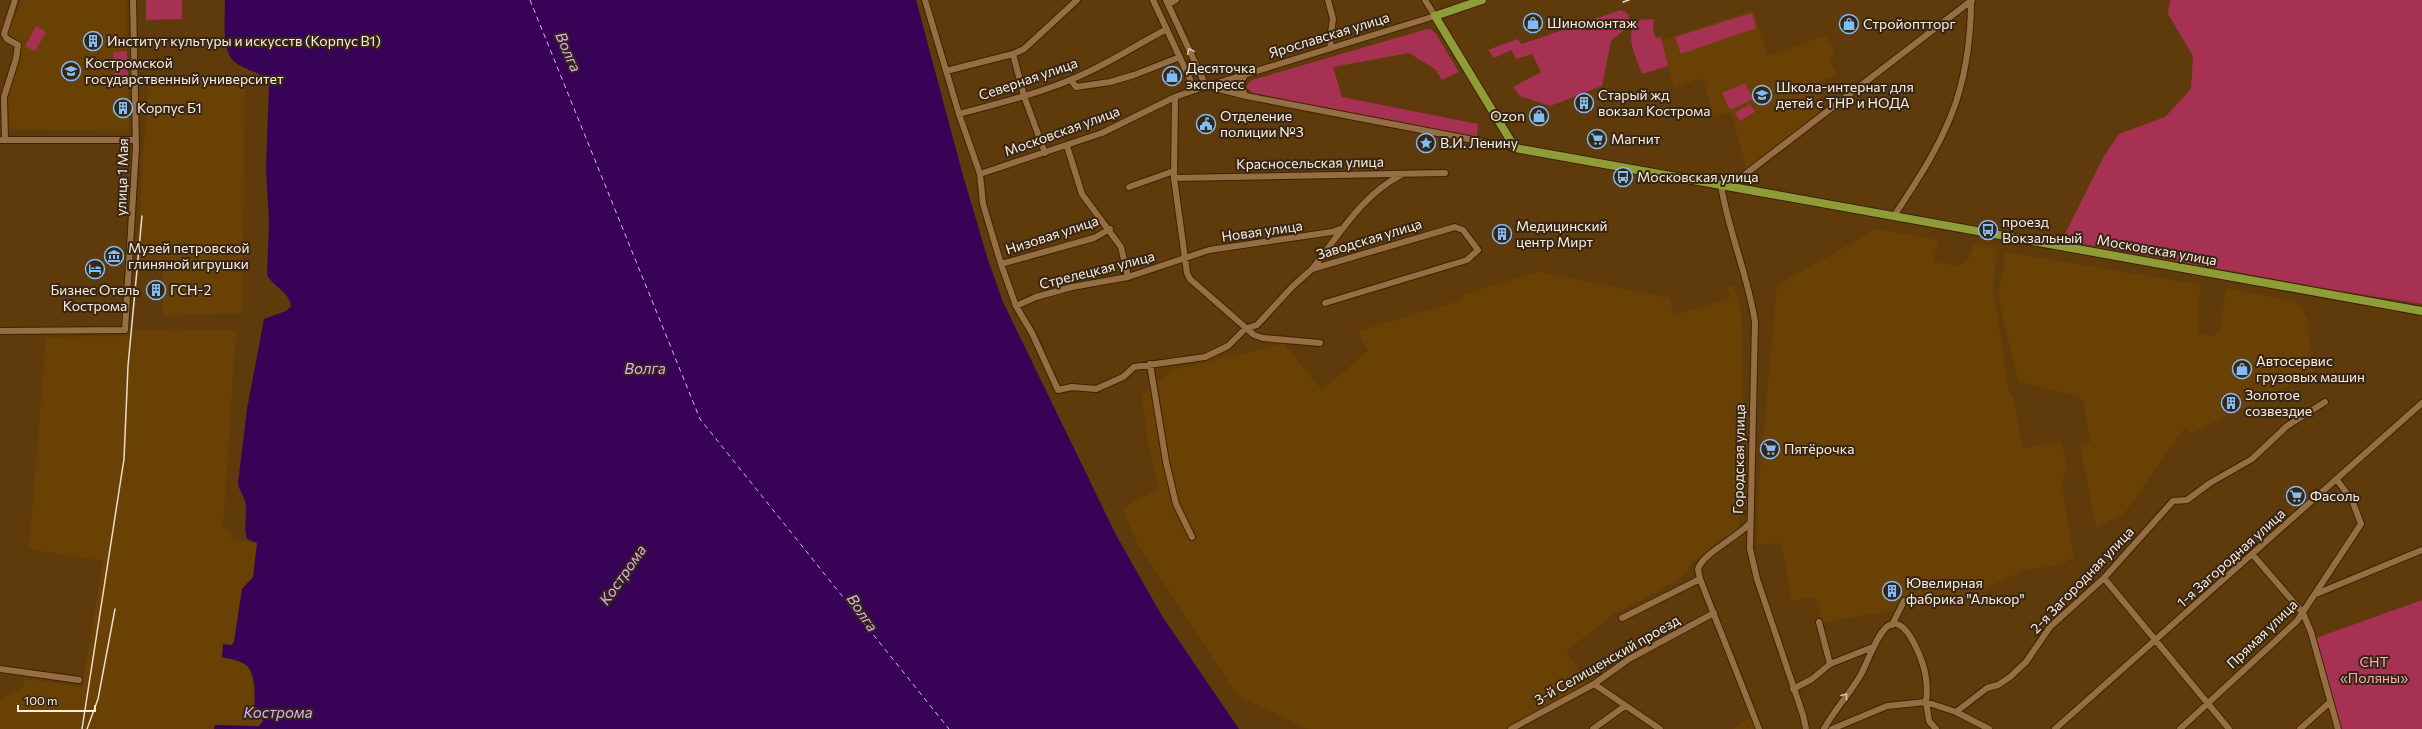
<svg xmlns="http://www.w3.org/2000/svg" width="2422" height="729" font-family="Commissioner,sans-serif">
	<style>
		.built { fill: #6a4105 }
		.green { fill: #a63152 }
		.water { fill: #380356 }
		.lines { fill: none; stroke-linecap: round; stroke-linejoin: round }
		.ferry { stroke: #d9affe; stroke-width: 1; stroke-dasharray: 5 4; stroke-linecap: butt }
		.minor-casing { stroke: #3e2300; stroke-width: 8 }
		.major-casing { stroke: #3e2300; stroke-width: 10 }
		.minor { stroke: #956e43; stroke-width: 6 }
		.major { stroke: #8f9d39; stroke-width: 8 }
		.rail { stroke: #ebdcca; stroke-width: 1.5 }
		.oneway { stroke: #d7c1a9 }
		.labels { text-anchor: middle; stroke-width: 4; stroke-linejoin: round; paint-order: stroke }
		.poi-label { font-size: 14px; fill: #fbeee0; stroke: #372614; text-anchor: start }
		.street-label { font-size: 14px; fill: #fbeee0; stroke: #372614 }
		.park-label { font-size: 14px; fill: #f0afba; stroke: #372614 }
		.water-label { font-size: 15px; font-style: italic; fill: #d9affe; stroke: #372614 }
	</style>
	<rect width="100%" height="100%" fill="#5f3a0b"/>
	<!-- built -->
	<path class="built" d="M22 0H126L129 132 8 129V95L21 44 6 35Z
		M1753 10 1767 56 1825 36 1835 54 1828 58 1837 74 1808 86 1827 105 1809 122 1747 170 1731 112 1713 116 1704 81 1696 79 1674 89 1662 40Z
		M228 75 245 86 242 313 163 316V268H145V273L136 270 148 80Z
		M1877 229 1938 240 1933 262 1957 266 1967 261 1975 243 1997 247 1993 287 2009 392 2013 396 2023 448 2061 442 2067 466 2062 484 2074 557 2061 565 2025 570 1967 597 1938 603 1823 622 1814 597 1792 601 1781 543 1757 545 1758 494 1777 285Z
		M2006 252 2201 285 2197 305 2199 307 2198 333 2214 336 2223 327 2221 323 2226 288 2298 302 2307 319 2313 372 2271 395 2190 434 2185 427 2124 514 2096 527 2080 445 2090 443 2083 402 2078 396 2019 382 1998 297Z
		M1544 270 1545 273 1670 298 1673 316 1730 298 1727 285 1734 286 1741 310 1743 416 1739 530 1692 562 1682 578 1614 614 1566 651 1588 684 1506 729H1308L1237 695 1139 546 1122 508 1159 489 1148 443 1142 395 1172 370 1284 344 1322 390 1368 351 1358 331 1462 300 1463 295Z
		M132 329 236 331 223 527 227 531H231V539L257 543 253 577 242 589 234 642 231 645 223 644 222 657 242 663 249 668 252 675 254 713 261 716 264 721 259 726 215 725 214 729H0V700L23 687 25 679 82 687 103 561 29 549 46 337 131 336Z
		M1751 716 1756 729H1733Z"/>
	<!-- green -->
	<path class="green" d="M146 0H182V19L146 20Z
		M2170 0H2422V304L2329 289 2062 240 2104 156 2119 134 2165 117 2191 89 2193 56 2168 14Z
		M1621 10 1628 14 1629 18 1624 30 1611 41 1602 86 1550 106 1520 96 1513 87 1541 72 1532 54 1516 59 1511 50 1494 58 1488 50 1517 39 1522 44Z
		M1752 13 1756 28 1681 54 1675 37Z
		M1654 19 1653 30 1656 38 1661 37 1668 66 1642 74C1636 56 1623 35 1638 20Z
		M36 26 46 32 35 51 25 46Z
		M1427 29 1432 30 1436 34 1459 72 1442 80 1435 69 1409 53 1333 67 1342 97 1478 124 1477 138 1253 93 1246 87 1252 80Z
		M127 51 128 79 111 78 115 73 113 52Z
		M1745 83 1753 99 1730 110 1722 93Z
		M1750 104 1755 112 1740 121 1735 113Z
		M2422 600V729H2340L2316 638Z"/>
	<!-- water -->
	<path class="water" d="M225 0H916L962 172 988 260 1003 302 1116 535 1162 616 1239 729H214L215 725 259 726 263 721 261 716 254 713C255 701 257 674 246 665 240 660 229 659 222 657L223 644 231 645 234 642 242 589 253 577 257 543 247 539C243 527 248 513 245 501 243 494 239 491 238 483L247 409 264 319 286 311 291 306C290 293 273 286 267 275L269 222 266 170 269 83C266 72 239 70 231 58 222 44 225 17 225 0Z"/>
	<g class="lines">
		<!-- ferry -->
		<path class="ferry" d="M530 0 700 419 949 729"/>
		<defs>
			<path id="minor" d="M925 0 959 114 980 174 983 204 1001 264 1016 306 1032 333 1058 390 1072 387 1096 389 1123 377 1134 367 1205 357 1228 346 1245 329 1257 325 1293 286 1312 269 1455 227 1463 230 1478 250 1467 260 1325 303
				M1153 0 1195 90
				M1166 0 1206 86
				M1328 0 1333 19 1330 40 1331 48
				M1168 4 1176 0
				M1013 54 1024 96 1045 153
				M946 71 1013 54 1024 49 1077 0
				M1246 74C1239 82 1240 88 1246 96
				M1071 80 1076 87 1110 82 1134 75 1180 57
				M1207 86 1246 96 1515 148
				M1175 97 1174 178 1187 273 1190 279 1254 335 1263 338 1320 343
				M959 114C996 104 1034 95 1070 80 1104 67 1134 46 1167 29
				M0 140H136
				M5 140 4 97 16 59 18 45 7 39 4 34 15 0
				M1067 146 1082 194 1121 247 1128 277
				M980 174 1102 133 1175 97 1195 90 1435 16 1425 0
				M1174 178 1445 173
				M1721 185C1728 231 1748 275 1755 322L1750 549 1757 579 1803 715 1806 729
				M1730 186 1972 0
				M1129 187 1174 171
				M1894 216C1914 185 1936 153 1950 118 1965 83 1971 39 1971 1
				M1001 264 1094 238 1110 229
				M1312 269C1340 234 1361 196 1401 175
				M1016 306 1036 297 1072 287 1128 277 1209 250 1332 232 1343 228
				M0 331 125 330 136 147 133 0
				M1150 364 1166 462 1176 504 1192 537
				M1750 523C1738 537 1702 554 1698 569L1700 579 1759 729
				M2253 555 2303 613 2311 632 2338 729
				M2104 578 2229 729
				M2316 594 2422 550
				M1622 618 1700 579
				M1819 622 1830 664
				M1892 625 1904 601
				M0 669 79 680
				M1594 684 1660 729
				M1793 689 1812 679 1830 664 1873 647
				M1956 712 1987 688 1998 685 2010 677 2026 662 2050 627 2104 578 2173 501 2187 500 2210 483 2252 459 2287 426 2325 402
				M1511 729 1594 684 1629 659 1714 613
				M1593 729 1625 706
				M1824 729C1834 710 1849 695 1860 676 1871 659 1887 591 1914 643 1924 663 1929 680 1926 702L1956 712 1989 729
				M1832 729 1887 706 1926 702 1929 721 1936 729
				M2055 729 2422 403
				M2180 729 2297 621 2361 524 2352 500 2337 480
				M2300 729 2330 702"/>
			<path id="major" d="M1482 0 1435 16 1515 148 2422 311"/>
		</defs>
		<!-- minor casing -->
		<use href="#minor" class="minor-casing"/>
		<!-- major casing -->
		<use href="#major" class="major-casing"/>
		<!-- minor -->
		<use href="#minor" class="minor"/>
		<!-- major -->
		<use href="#major" class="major"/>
		<!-- rail -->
		<path class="rail" d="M1623 2 1629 0
			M82 729 124 459 128 366 142 216
			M87 729 98 699 115 609"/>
	</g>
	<!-- one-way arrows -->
	<defs><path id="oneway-chevron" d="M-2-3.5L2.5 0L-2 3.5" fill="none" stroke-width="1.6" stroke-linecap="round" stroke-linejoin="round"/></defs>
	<g class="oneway">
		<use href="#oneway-chevron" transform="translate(1190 51) rotate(-115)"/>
		<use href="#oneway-chevron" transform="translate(1845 696) rotate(-53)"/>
	</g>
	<!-- icons -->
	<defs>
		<symbol id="shop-ring" viewBox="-11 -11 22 22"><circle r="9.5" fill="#372614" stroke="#7ebdf9" stroke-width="1.5"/><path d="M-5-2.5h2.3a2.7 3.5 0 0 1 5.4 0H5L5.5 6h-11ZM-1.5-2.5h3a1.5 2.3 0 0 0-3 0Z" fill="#7ebdf9"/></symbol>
		<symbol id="building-ring" viewBox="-11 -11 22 22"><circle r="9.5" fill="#372614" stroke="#7ebdf9" stroke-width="1.5"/><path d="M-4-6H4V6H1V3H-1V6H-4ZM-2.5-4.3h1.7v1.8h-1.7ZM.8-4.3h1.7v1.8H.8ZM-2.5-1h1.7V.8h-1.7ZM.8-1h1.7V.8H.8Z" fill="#7ebdf9"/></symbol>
		<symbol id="university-ring" viewBox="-11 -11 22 22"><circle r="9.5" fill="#372614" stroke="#7ebdf9" stroke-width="1.5"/><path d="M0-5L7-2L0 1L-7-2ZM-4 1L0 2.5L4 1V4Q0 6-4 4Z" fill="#7ebdf9"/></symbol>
		<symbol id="school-ring" viewBox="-11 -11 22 22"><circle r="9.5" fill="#372614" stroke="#7ebdf9" stroke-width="1.5"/><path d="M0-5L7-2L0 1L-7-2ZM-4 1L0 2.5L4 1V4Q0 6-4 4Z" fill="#7ebdf9"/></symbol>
		<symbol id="civic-ring" viewBox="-11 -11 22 22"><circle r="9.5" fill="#372614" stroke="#7ebdf9" stroke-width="1.5"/><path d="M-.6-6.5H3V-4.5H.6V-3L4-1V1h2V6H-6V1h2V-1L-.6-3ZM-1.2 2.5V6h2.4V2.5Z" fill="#7ebdf9"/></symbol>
		<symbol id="supermarket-ring" viewBox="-11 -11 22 22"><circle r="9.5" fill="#372614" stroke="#7ebdf9" stroke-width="1.5"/><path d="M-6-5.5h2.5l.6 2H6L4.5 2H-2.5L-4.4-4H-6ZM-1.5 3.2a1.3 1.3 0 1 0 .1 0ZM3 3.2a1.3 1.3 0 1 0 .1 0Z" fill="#7ebdf9"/></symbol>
		<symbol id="sight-ring" viewBox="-11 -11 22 22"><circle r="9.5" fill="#372614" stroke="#7ebdf9" stroke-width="1.5"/><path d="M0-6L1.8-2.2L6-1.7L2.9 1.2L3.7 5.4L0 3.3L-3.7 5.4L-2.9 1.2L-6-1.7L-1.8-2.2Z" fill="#7ebdf9"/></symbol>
		<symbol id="bus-ring" viewBox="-11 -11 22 22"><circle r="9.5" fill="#372614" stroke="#7ebdf9" stroke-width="1.5"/><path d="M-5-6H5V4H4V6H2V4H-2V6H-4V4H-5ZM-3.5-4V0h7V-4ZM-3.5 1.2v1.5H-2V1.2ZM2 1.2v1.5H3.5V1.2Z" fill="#7ebdf9"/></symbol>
		<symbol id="museum-ring" viewBox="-11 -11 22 22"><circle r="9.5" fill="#372614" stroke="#7ebdf9" stroke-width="1.5"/><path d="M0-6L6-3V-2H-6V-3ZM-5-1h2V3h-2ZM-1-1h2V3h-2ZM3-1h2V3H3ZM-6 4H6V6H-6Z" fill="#7ebdf9"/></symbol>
		<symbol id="hotel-ring" viewBox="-11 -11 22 22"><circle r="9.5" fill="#372614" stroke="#7ebdf9" stroke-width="1.5"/><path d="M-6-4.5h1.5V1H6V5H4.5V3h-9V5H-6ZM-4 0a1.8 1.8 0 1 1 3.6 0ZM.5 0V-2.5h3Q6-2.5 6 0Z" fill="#7ebdf9"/></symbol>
	</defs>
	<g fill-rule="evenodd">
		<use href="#shop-ring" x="1522" y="12" width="22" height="22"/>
		<use href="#shop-ring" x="1838" y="13" width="22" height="22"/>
		<use href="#building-ring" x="82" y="30" width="22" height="22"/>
		<use href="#university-ring" x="60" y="60" width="22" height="22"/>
		<use href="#shop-ring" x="1161" y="65" width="22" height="22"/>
		<use href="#school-ring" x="1751" y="84" width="22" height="22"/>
		<use href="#building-ring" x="1573" y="92" width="22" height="22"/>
		<use href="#building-ring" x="112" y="97" width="22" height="22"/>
		<use href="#shop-ring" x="1528" y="105" width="22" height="22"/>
		<use href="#civic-ring" x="1195" y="113" width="22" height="22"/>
		<use href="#supermarket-ring" x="1586" y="128" width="22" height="22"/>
		<use href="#sight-ring" x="1415" y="132" width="22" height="22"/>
		<use href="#bus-ring" x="1612" y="166" width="22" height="22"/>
		<use href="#bus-ring" x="1977" y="219" width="22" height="22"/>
		<use href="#building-ring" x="1491" y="223" width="22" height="22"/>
		<use href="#museum-ring" x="103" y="245" width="22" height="22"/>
		<use href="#hotel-ring" x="84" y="258" width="22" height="22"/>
		<use href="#building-ring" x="145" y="279" width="22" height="22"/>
		<use href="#shop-ring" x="2231" y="358" width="22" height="22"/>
		<use href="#building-ring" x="2220" y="392" width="22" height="22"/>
		<use href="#supermarket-ring" x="1759" y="438" width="22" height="22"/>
		<use href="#supermarket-ring" x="2285" y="485" width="22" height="22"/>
		<use href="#building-ring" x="1881" y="580" width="22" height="22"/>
	</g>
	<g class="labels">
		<!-- poi labels -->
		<g class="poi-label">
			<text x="1547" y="28">Шиномонтаж</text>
			<text x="1863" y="29">Стройоптторг</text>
			<text x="107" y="46">Институт культуры и искусств (Корпус В1)</text>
			<text x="85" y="68">Костромской<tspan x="85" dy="16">государственный университет</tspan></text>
			<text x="1186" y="73">Десяточка<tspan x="1186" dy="16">экспресс</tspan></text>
			<text x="1776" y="92">Школа-интернат для<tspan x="1776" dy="16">детей с ТНР и НОДА</tspan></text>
			<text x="1598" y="100">Старый жд<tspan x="1598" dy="16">вокзал Кострома</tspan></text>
			<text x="137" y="113">Корпус Б1</text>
			<text x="1220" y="121">Отделение<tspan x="1220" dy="16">полиции №3</tspan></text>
			<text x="1525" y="121" text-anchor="end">Ozon</text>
			<text x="1611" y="144">Магнит</text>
			<text x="1440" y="148">В.И. Ленину</text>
			<text x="1637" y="182">Московская улица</text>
			<text x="2002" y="227">проезд<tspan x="2002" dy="16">Вокзальный</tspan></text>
			<text x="1516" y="231">Медицинский<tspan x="1516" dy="16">центр Мирт</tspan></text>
			<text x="128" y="253">Музей петровской<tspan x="128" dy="16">глиняной игрушки</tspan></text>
			<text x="95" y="295" text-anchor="middle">Бизнес Отель<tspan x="95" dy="16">Кострома</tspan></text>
			<text x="170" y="295">ГСН-2</text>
			<text x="2256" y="366">Автосервис<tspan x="2256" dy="16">грузовых машин</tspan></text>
			<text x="2245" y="400">Золотое<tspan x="2245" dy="16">созвездие</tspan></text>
			<text x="1784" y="454">Пятёрочка</text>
			<text x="2310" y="501">Фасоль</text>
			<text x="1906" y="588">Ювелирная<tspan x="1906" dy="16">фабрика "Алькор"</tspan></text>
		</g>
		<!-- street labels -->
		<g class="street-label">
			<text transform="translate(1329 35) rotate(-17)" y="5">Ярославская улица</text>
			<text transform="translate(1028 79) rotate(-19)" y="5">Северная улица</text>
			<text transform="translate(1062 131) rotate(-20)" y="5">Московская улица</text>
			<text transform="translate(1310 163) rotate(-1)" y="5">Красносельская улица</text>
			<text transform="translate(122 177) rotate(-88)" y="5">улица 1 Мая</text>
			<text transform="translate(1262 231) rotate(-8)" y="5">Новая улица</text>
			<text transform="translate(1052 235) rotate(-18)" y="5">Низовая улица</text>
			<text transform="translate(1369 239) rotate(-17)" y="5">Заводская улица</text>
			<text transform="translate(2157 250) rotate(10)" y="5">Московская улица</text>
			<text transform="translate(1097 270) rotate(-14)" y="5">Стрелецкая улица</text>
			<text transform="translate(1739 459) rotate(-89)" y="5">Городская улица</text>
			<text transform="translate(2231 558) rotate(-42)" y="5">1-я Загородная улица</text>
			<text transform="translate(2082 580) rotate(-46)" y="5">2-я Загородная улица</text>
			<text transform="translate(2262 634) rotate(-44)" y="5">Прямая улица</text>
			<text transform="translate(1607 660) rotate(-30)" y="5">3-й Селищенский проезд</text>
		</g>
		<!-- park labels -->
		<g class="park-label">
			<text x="2374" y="667">СНТ<tspan x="2374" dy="16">«Поляны»</tspan></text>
		</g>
		<!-- water labels -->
		<g class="water-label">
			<text transform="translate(568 52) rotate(66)" y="5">Волга</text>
			<text x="645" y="374">Волга</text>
			<text transform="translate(623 575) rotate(-55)" y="5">Кострома</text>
			<text transform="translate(862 613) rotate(56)" y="5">Волга</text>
			<text x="278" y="718">Кострома</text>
		</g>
	</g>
	<!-- scale -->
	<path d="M18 705v6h77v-6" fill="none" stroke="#fbeee0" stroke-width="2"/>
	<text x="24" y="705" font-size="12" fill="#fbeee0" stroke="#372614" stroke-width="3" paint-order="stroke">100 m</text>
</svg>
